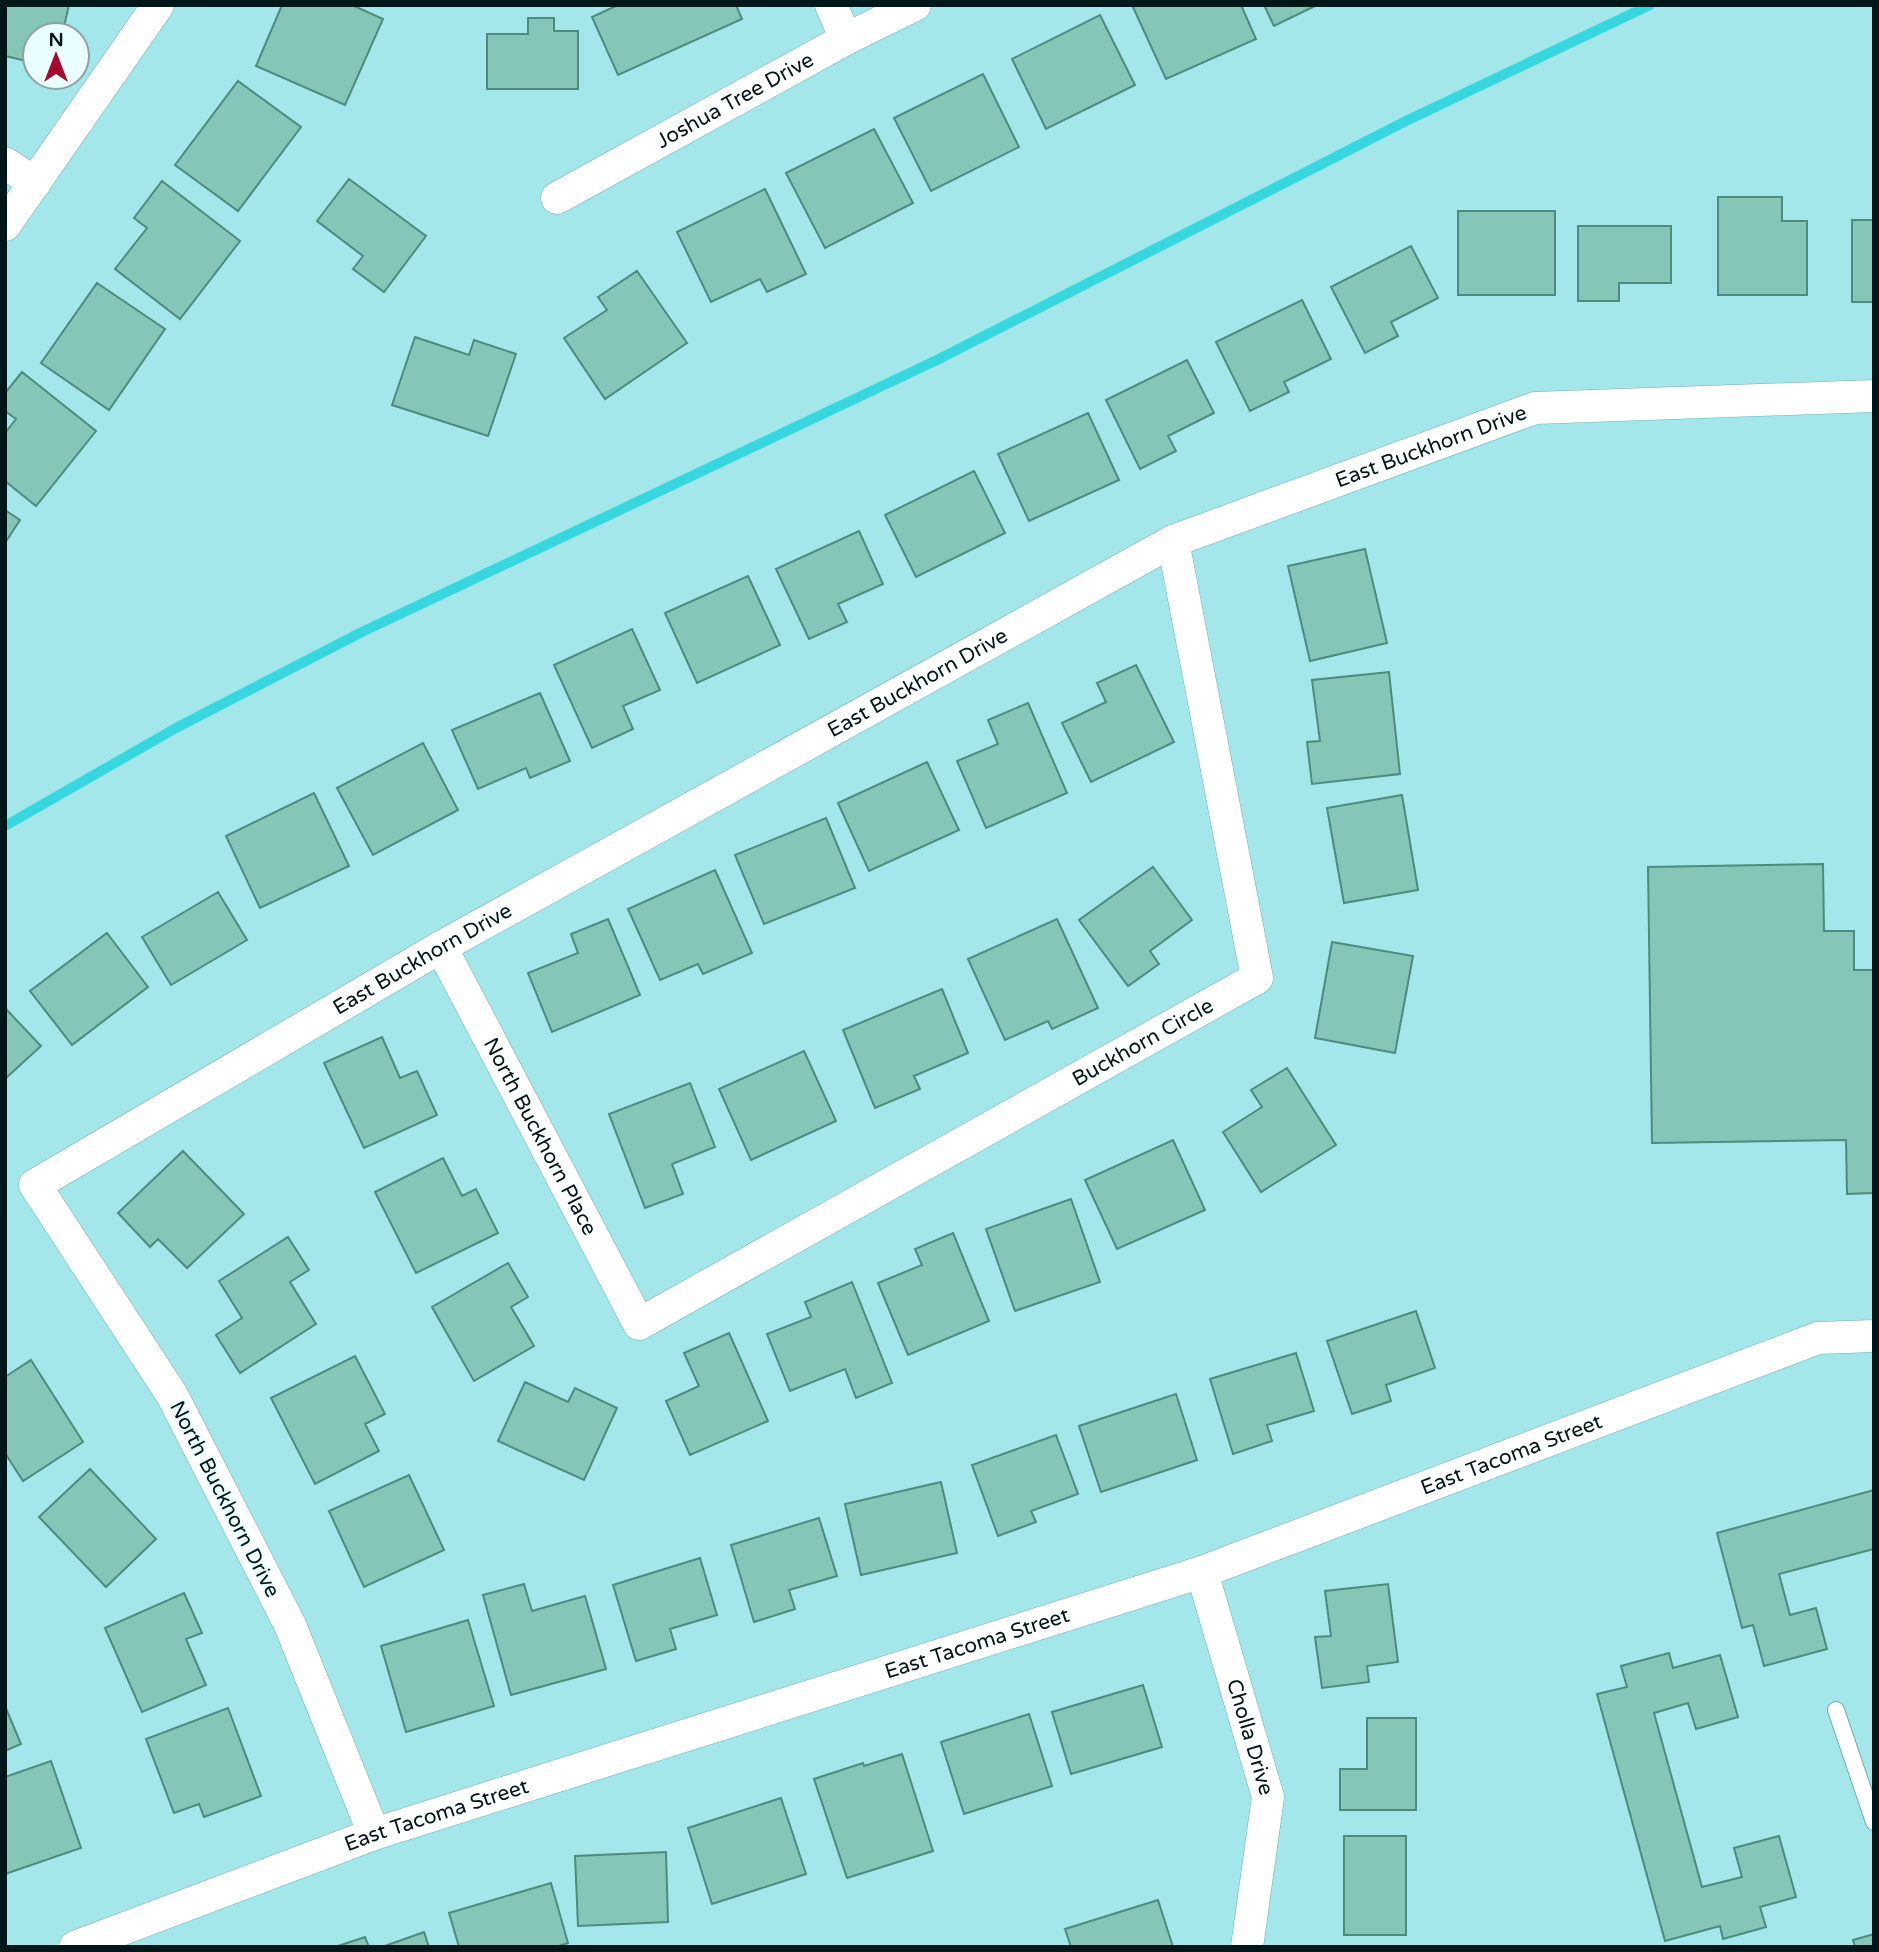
<svg xmlns="http://www.w3.org/2000/svg" width="1879" height="1952" font-family="'Varela Round',sans-serif">
	<style>
		.lines { fill: none; stroke-linecap: round; stroke-linejoin: round }
		.stream { stroke: #36d7de; stroke-width: 10 }
		.building { fill: #86c6b8; stroke: #4c8b7e; stroke-width: 2 }
		.lane-casing { stroke: #6eb1b4; stroke-width: 18 }
		.street-casing { stroke: #6eb1b4; stroke-width: 33 }
		.lane { stroke: #fff; stroke-width: 16 }
		.street { stroke: #fff; stroke-width: 32 }
		.labels { text-anchor: middle; stroke-width: 5; stroke-linejoin: round; paint-order: stroke }
		.street-label { font-size: 21px; fill: #001719; stroke: #ebfeff }
	</style>
	<rect width="100%" height="100%" fill="#a3e7ea"/>
	<g class="lines">
		<!-- stream -->
		<path class="stream" d="M5 826 176 728 362 632 937 360 1406 121 1650 5"/>
	</g>
	<!-- building -->
	<path class="building" d="M5 5H69L62 35H35V63L5 56Z
		M282 5H352L383 19 345 105 256 66Z
		M618 5H736L742 19 618 75 592 17Z
		M1132 5H1241L1256 39 1166 79Z
		M1264 5H1317L1274 26Z
		M1100 15 1135 85 1046 129 1012 59Z
		M528 18H554V31H578V89H487V34H528Z
		M983 74 1019 147 931 191 894 118Z
		M238 81 301 127 238 211 175 165Z
		M874 129 913 203 825 248 786 173Z
		M349 179 426 236 384 292 353 269 363 256 317 221Z
		M162 181 240 241 180 319 115 269 147 228 134 218Z
		M765 189 806 274 767 292 760 279 711 302 677 232Z
		M1718 197H1782V221H1807V295H1718Z
		M1458 211H1555V295H1458Z
		M1852 220H1874V302H1852Z
		M1578 226H1671V283H1619V301H1578Z
		M1411 246 1438 298 1391 322 1398 336 1365 353 1331 287Z
		M637 271 687 343 605 399 564 338 607 310 598 297Z
		M97 283 165 329 109 410 41 363Z
		M1302 300 1331 359 1284 382 1289 392 1250 411 1216 342Z
		M415 337 469 355 474 340 516 354 488 436 392 405Z
		M1187 360 1214 413 1168 436 1176 451 1140 469 1106 400Z
		M22 372 96 431 36 506 5 481V433L16 419 5 411V393Z
		M1088 413 1119 480 1029 521 998 454Z
		M974 471 1005 533 916 577 885 515Z
		M5 510 20 520 5 543Z
		M859 531 883 584 838 604 847 622 809 639 776 569Z
		M1365 549 1387 643 1310 661 1288 566Z
		M748 576 780 645 697 683 665 613Z
		M632 629 660 690 623 706 633 729 592 748 554 665Z
		M1136 665 1174 742 1091 782 1062 723 1106 702 1097 683Z
		M1389 672 1400 774 1312 784 1307 742 1320 741 1312 680Z
		M540 693 570 761 530 778 526 768 478 789 452 730Z
		M1028 703 1067 793 986 828 957 761 998 744 988 720Z
		M423 743 458 810 373 855 337 788Z
		M927 762 959 830 869 871 838 803Z
		M314 793 349 866 260 908 226 836Z
		M1402 795 1418 890 1344 903 1327 808Z
		M826 818 855 888 764 924 735 855Z
		M1823 864 1824 931H1854V970H1874V1193L1847 1194 1846 1140 1652 1143 1648 867Z
		M1153 867 1192 920 1150 951 1159 964 1128 986 1079 920Z
		M715 870 752 953 703 974 698 964 660 980 628 909Z
		M218 892 247 940 171 985 142 937Z
		M608 919 640 995 552 1032 528 973 578 953 571 934Z
		M1057 919 1098 1008 1052 1029 1048 1021 1005 1040 968 959Z
		M107 933 148 987 72 1045 30 991Z
		M1332 942 1413 956 1395 1053 1315 1038Z
		M942 989 968 1053 914 1076 920 1089 875 1108 843 1030Z
		M5 1008 41 1046 5 1079Z
		M382 1037 400 1078 417 1071 437 1115 364 1148 324 1063Z
		M804 1051 836 1121 751 1160 719 1089Z
		M1287 1068 1336 1145 1261 1192 1223 1132 1262 1107 1251 1090Z
		M690 1083 715 1147 672 1164 683 1194 645 1208 609 1114Z
		M1173 1140 1205 1210 1117 1249 1085 1180Z
		M183 1151 244 1214 187 1268 158 1239 150 1247 118 1213Z
		M443 1158 462 1196 476 1189 498 1233 416 1273 375 1192Z
		M1071 1199 1100 1282 1015 1311 986 1229Z
		M953 1233 989 1321 908 1355 878 1283 922 1265 915 1249Z
		M288 1237 309 1270 290 1282 316 1324 240 1373 216 1335 242 1318 219 1281Z
		M508 1263 528 1297 511 1307 534 1346 474 1381 432 1307Z
		M852 1282 892 1383 856 1398 845 1369 790 1391 767 1334 811 1317 805 1302Z
		M1416 1311 1435 1368 1386 1385 1391 1401 1352 1414 1327 1341Z
		M729 1333 768 1421 690 1455 666 1401 699 1386 684 1353Z
		M1296 1353 1314 1411 1267 1425 1272 1441 1233 1454 1210 1379Z
		M355 1356 385 1414 365 1424 379 1451 315 1484 271 1398Z
		M31 1360 83 1442 23 1481 5 1453V1377Z
		M525 1382 568 1402 575 1388 617 1408 584 1480 498 1441Z
		M1176 1394 1197 1460 1101 1492 1079 1426Z
		M1056 1435 1078 1494 1031 1511 1036 1522 998 1536 972 1465Z
		M90 1469 156 1539 106 1587 39 1517Z
		M409 1475 444 1550 364 1587 329 1511Z
		M941 1482 957 1553 861 1575 845 1504Z
		M1874 1490V1549L1779 1574 1790 1615 1816 1608 1827 1649 1764 1666 1753 1625 1742 1628 1717 1533Z
		M819 1518 837 1576 789 1590 795 1609 754 1622 731 1545Z
		M700 1558 717 1615 670 1629 676 1649 636 1661 613 1585Z
		M524 1584 532 1611 585 1596 606 1669 511 1695 483 1595Z
		M1388 1584 1398 1662 1367 1666 1369 1682 1322 1688 1315 1637 1331 1636 1325 1591Z
		M184 1593 202 1633 186 1639 206 1685 142 1712 105 1628Z
		M468 1620 494 1706 406 1732 381 1646Z
		M1669 1653 1673 1668 1720 1655 1738 1717 1696 1729 1688 1703 1654 1713 1702 1887 1742 1877 1734 1848 1779 1836 1796 1897 1760 1907 1766 1927 1723 1939 1720 1926 1665 1941 1597 1694 1627 1687 1621 1666Z
		M1143 1685 1162 1747 1071 1774 1052 1712Z
		M5 1706 21 1744 5 1751Z
		M228 1708 261 1796 204 1817 199 1804 174 1813 146 1739Z
		M1029 1714 1052 1786 964 1814 941 1742Z
		M1367 1718H1416V1810H1340V1769H1367Z
		M902 1754 933 1851 847 1878 814 1779 863 1763 864 1766Z
		M51 1761 81 1848 5 1874V1777Z
		M781 1798 806 1874 712 1904 688 1828Z
		M1344 1836H1406V1935H1344Z
		M666 1852 668 1922 578 1926 575 1856Z
		M551 1883 568 1943 556 1947H459L449 1913Z
		M1158 1900 1173 1947H1071L1065 1929Z
		M424 1932 429 1947H382Z
		M1874 1934V1947H1855L1853 1940Z
		M365 1937 369 1947H335Z"/>
	<g class="lines">
		<defs>
			<path id="lane" d="M1836 1710 1874 1822"/>
			<g id="street">
				<path d="M831 5 846 39"/>
				<path d="M5 163 35 183"/>
				<path id="s1" d="M557 198 846 39 915 5"/>
				<path d="M5 225 158 5"/>
				<path id="s2" d="M441 947 639 1324 1257 978 1173 541"/>
				<path id="s3" d="M1202 1572 1268 1797 1247 1947"/>
				<path id="s4" d="M374 1834 290 1625 172 1395 35 1185 441 947 1173 541 1535 408 1874 396"/>
				<path id="s5" d="M75 1947 374 1834 1202 1572 1818 1338 1874 1336"/>
			</g>
		</defs>
		<!-- lane casing -->
		<use href="#lane" class="lane-casing"/>
		<!-- street casing -->
		<use href="#street" class="street-casing"/>
		<!-- lane -->
		<use href="#lane" class="lane"/>
		<!-- street -->
		<use href="#street" class="street"/>
	</g>
	<g class="labels">
		<!-- street labels -->
		<g class="street-label">
			<text dy="7" stroke="none"><textPath href="#s1" startOffset="203">Joshua Tree Drive</textPath></text>
			<text dy="7" stroke="none"><textPath href="#s4" startOffset="2317">East Buckhorn Drive</textPath></text>
			<text dy="7" stroke="none"><textPath href="#s4" startOffset="1750">East Buckhorn Drive</textPath></text>
			<text dy="7" stroke="none"><textPath href="#s4" startOffset="1183">East Buckhorn Drive</textPath></text>
			<text dy="7" stroke="none"><textPath href="#s2" startOffset="1003">Buckhorn Circle</textPath></text>
			<text dy="7" stroke="none"><textPath href="#s2" startOffset="214">North Buckhorn Place</textPath></text>
			<text dy="7" stroke="none"><textPath href="#s5" startOffset="1519">East Tacoma Street</textPath></text>
			<text transform="translate(225 1499) rotate(63)" y="7">North Buckhorn Drive</text>
			<text dy="7" stroke="none"><textPath href="#s5" startOffset="952">East Tacoma Street</textPath></text>
			<text dy="7" stroke="none"><textPath href="#s3" startOffset="172">Cholla Drive</textPath></text>
			<text dy="7" stroke="none"><textPath href="#s5" startOffset="385">East Tacoma Street</textPath></text>
		</g>
	</g>
	<!-- border -->
	<rect width="1879" height="1952" fill="none" stroke="#001719" stroke-width="14"/>
	<!-- north arrow -->
	<g transform="translate(56 56)"><circle r="33" fill="#ebfeff" stroke="#8da2a3" stroke-width="2"/>
	<path d="M0-5L12 26L0 18L-12 26Z" fill="#a5092c"/>
	<text y="-10" font-size="19" font-weight="bold" text-anchor="middle" fill="#001719">N</text>
	</g>
</svg>
